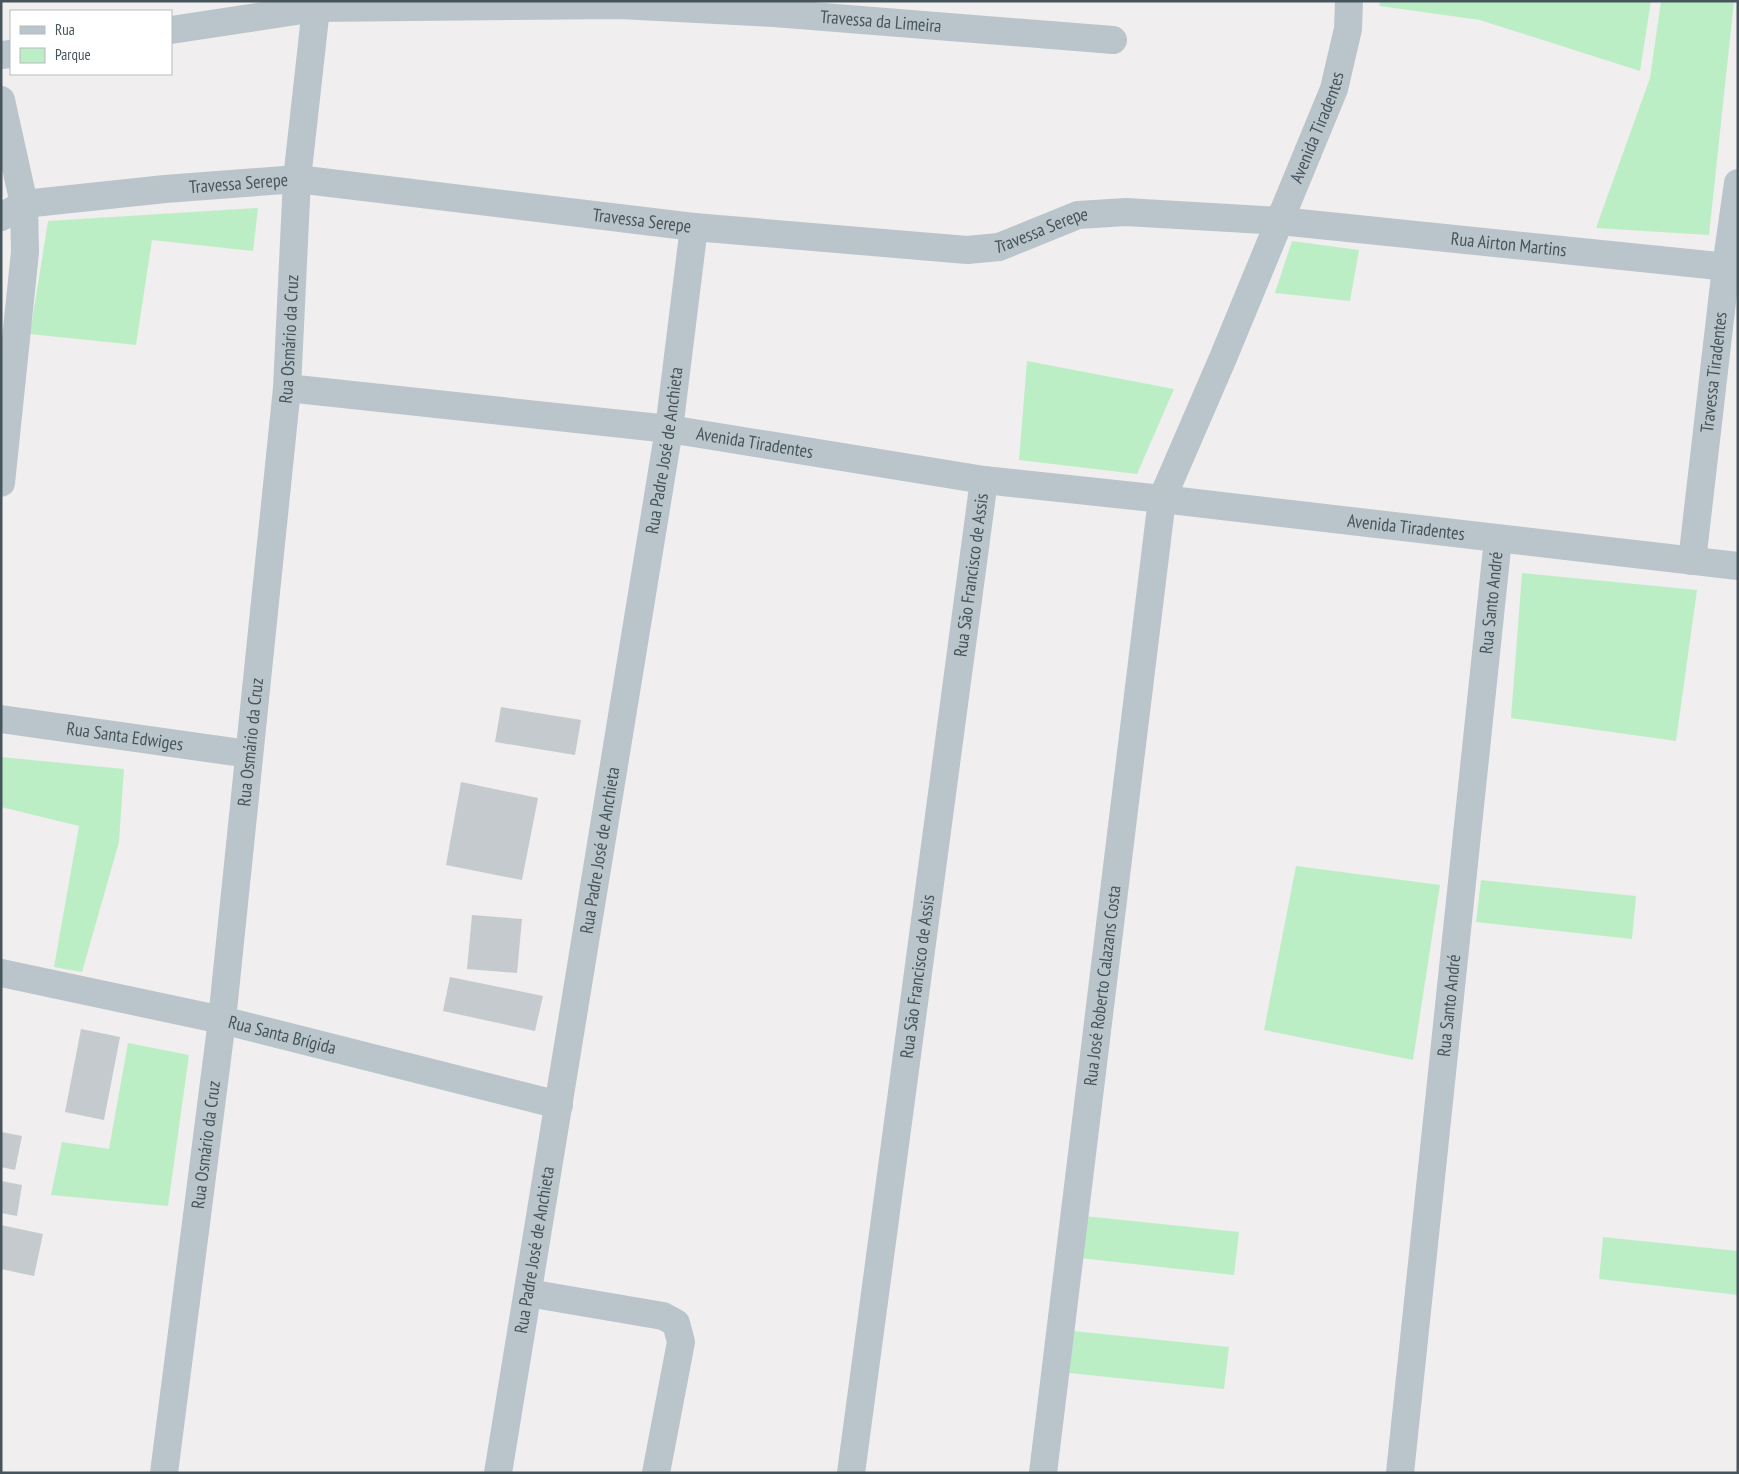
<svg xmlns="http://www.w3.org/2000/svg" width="1739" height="1474" font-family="'PT Sans Narrow',sans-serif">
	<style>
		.green { fill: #bceec6 }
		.building { fill: #c4cacd }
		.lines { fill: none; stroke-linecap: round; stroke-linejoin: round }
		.street { stroke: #b9c5cb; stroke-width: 28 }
		.labels { text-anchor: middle; stroke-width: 4; stroke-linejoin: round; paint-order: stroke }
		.street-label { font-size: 18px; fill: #46555b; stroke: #fff }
	</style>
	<rect width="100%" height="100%" fill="#f0eeee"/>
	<!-- green -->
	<path class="green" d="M1379 1H1651L1640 71 1480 20 1380 6Z
		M1661 1H1734L1709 235 1596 228 1650 78Z
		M258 208 253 251 152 240 136 345 30 334 48 221Z
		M1292 241 1359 250 1350 301 1275 293Z
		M1027 361 1174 389 1137 474 1019 460Z
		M1522 573 1697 590 1676 741 1511 718Z
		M1 757 124 769 119 842 82 972 54 967 79 826 1 807Z
		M1296 866 1440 885 1413 1060 1264 1030Z
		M1481 880 1636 896 1632 939 1476 922Z
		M128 1043 189 1055 168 1206 51 1195 62 1142 109 1149Z
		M1084 1216 1239 1232 1234 1275 1079 1258Z
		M1603 1237 1738 1251V1295L1599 1279Z
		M1073 1331 1229 1347 1224 1389 1069 1373Z"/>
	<!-- building -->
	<path class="building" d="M501 707 581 720 575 755 495 742Z
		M461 782 538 798 522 880 446 865Z
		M472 915 522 919 517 973 467 969Z
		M450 977 543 996 535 1031 443 1011Z
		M81 1029 120 1037 104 1120 65 1112Z
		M1 1132 22 1136 15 1170 1 1167Z
		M1 1181 22 1185 17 1216 1 1213Z
		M1 1225 43 1234 34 1276 1 1269Z"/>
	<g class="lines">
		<!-- street -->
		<g class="street">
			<path id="s1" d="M171 30 316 8 620 5 774 13 1113 40"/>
			<path d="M1 55 11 54"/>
			<path d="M1 100 24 204 25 252 1 483"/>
			<path id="s2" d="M1 217 24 204 165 189 297 179 694 227 967 250 999 247 1078 215 1126 212 1280 221 1738 268"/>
			<path id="s3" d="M287 388 669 429 984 480 1162 499 1738 566"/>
			<path id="s4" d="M1692 561 1726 267 1738 183"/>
			<path id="s5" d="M1 719 249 754"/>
			<path id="s6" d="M1 973 222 1020 559 1105"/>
			<path d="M528 1293 663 1316 676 1323 681 1342 656 1473"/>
			<path id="s7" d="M164 1473 222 1020 287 388 297 179 316 8"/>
			<path id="s8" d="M498 1473 669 429 694 227"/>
			<path id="s9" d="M851 1473 984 480"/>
			<path id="s10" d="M1043 1473 1162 499 1223 358 1334 89 1348 29 1349 1"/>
			<path id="s11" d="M1400 1473 1498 539"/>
		</g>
	</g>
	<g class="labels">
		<!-- street labels -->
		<g class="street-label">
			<text dy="6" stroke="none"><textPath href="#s1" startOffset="712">Travessa da Limeira</textPath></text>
			<text dy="6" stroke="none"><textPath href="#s10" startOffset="1384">Avenida Tiradentes</textPath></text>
			<text dy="6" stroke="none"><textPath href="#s2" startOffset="242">Travessa Serepe</textPath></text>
			<text dy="6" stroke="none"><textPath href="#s2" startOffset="648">Travessa Serepe</textPath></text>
			<text dy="6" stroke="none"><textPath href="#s2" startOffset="1052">Travessa Serepe</textPath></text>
			<text dy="6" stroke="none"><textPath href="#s2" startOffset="1524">Rua Airton Martins</textPath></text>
			<text dy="6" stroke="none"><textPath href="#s7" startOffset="1141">Rua Osmário da Cruz</textPath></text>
			<text dy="6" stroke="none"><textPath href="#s4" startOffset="190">Travessa Tiradentes</textPath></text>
			<text dy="6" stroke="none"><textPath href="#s3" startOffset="471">Avenida Tiradentes</textPath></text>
			<text dy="6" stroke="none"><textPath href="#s8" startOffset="1036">Rua Padre José de Anchieta</textPath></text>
			<text dy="6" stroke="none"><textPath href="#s3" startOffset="1128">Avenida Tiradentes</textPath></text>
			<text dy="6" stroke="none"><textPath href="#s9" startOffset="906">Rua São Francisco de Assis</textPath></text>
			<text dy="6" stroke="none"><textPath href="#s11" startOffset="875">Rua Santo André</textPath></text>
			<text dy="6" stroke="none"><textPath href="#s5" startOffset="125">Rua Santa Edwiges</textPath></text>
			<text dy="6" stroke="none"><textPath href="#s7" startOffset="736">Rua Osmário da Cruz</textPath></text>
			<text dy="6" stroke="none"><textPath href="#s8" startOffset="631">Rua Padre José de Anchieta</textPath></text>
			<text dy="6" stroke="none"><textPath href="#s9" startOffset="501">Rua São Francisco de Assis</textPath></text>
			<text dy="6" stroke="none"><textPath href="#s10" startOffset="491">Rua José Roberto Calazans Costa</textPath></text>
			<text dy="6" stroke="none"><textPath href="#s11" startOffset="470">Rua Santo André</textPath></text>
			<text dy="6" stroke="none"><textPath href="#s6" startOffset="288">Rua Santa Brígida</textPath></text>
			<text dy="6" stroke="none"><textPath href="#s7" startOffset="331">Rua Osmário da Cruz</textPath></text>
			<text dy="6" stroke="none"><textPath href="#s8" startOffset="226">Rua Padre José de Anchieta</textPath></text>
		</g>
	</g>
	<!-- border -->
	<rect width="1739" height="1474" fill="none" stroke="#46555b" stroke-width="5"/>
	<!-- legend -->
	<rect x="10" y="10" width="162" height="65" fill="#ffffff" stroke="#b5bbbd"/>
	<rect x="20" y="26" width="25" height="8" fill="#b9c5cb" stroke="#b5bbbd"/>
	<text x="55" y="35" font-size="15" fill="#46555b">Rua</text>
	<rect x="20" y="48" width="25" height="15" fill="#bceec6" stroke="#b5bbbd"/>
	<text x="55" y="60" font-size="15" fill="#46555b">Parque</text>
</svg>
